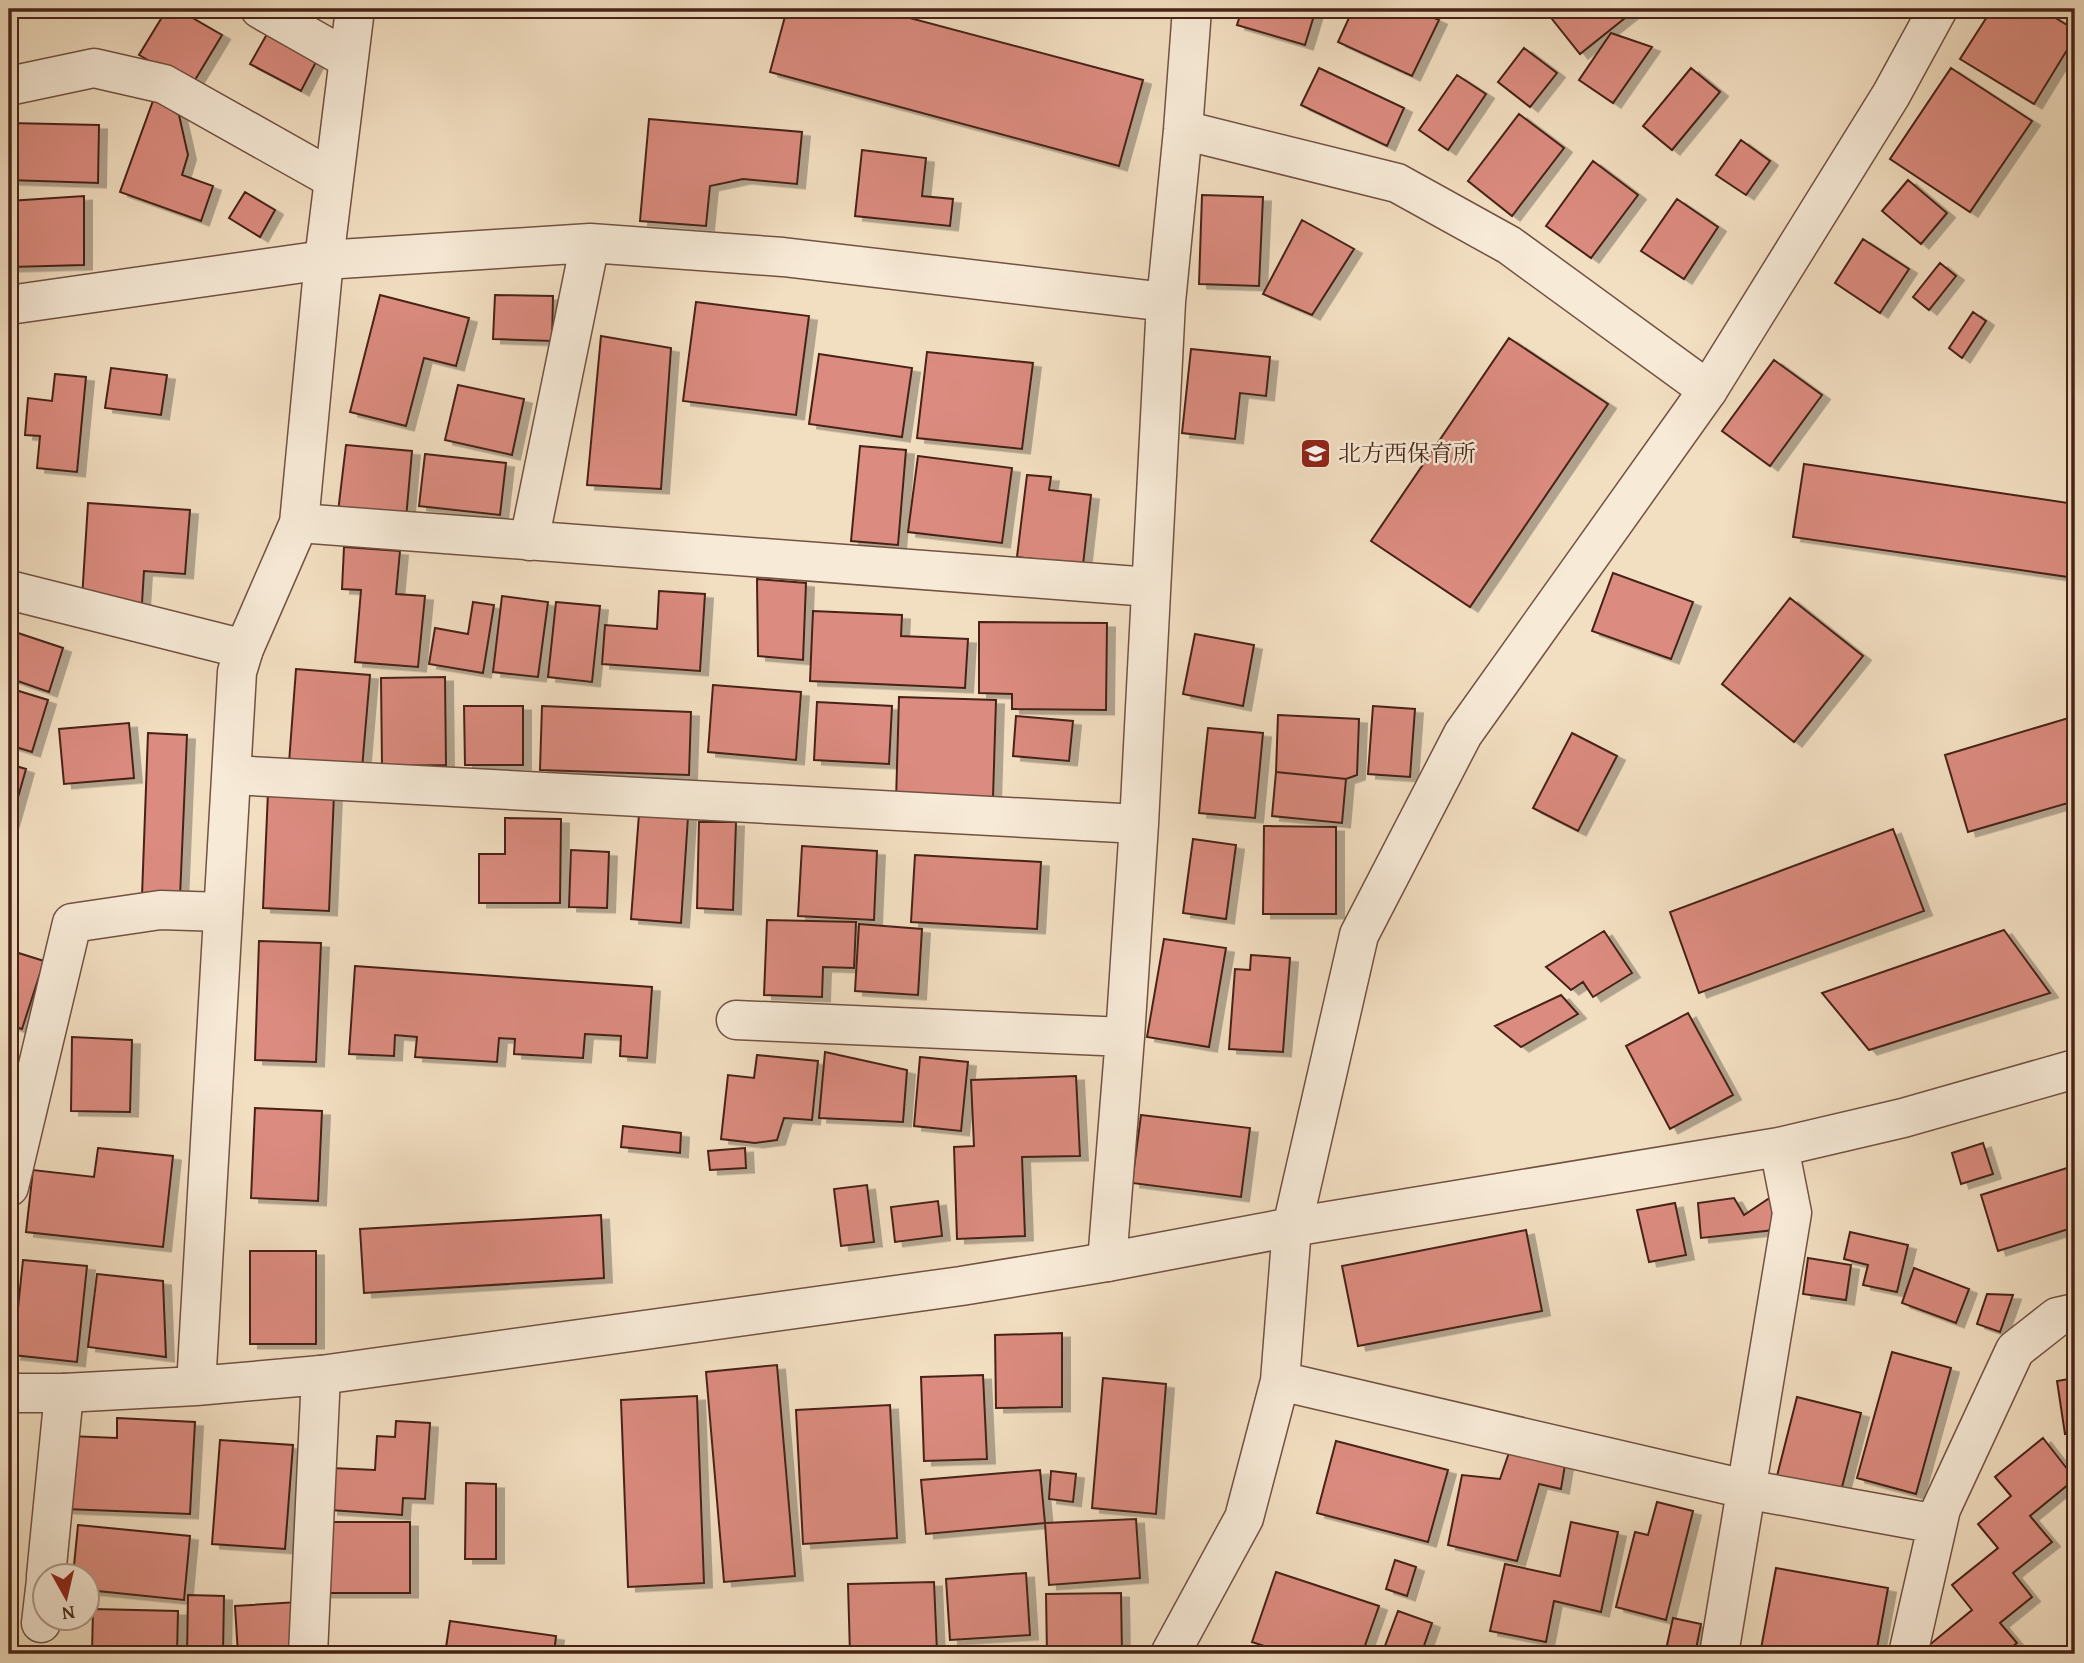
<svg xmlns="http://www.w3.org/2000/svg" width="2084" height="1663" font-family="'Gentium Book Plus','Noto Serif JP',serif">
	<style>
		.building { fill: #db8b7f; stroke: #472417; stroke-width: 2; filter: url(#shadow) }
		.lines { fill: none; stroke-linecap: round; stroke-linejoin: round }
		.minor-casing { stroke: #725242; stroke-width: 41 }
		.tertiary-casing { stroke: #725242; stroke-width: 41 }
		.minor { stroke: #f7ead7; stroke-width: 38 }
		.tertiary { stroke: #f7ead7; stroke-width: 38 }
		.labels { text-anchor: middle; stroke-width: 5; stroke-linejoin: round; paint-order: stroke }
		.poi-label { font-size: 23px; fill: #472417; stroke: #f7ead7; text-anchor: start }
	</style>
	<defs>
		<filter id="shadow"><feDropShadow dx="8" dy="4.5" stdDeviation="0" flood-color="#0004"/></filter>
	</defs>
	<rect width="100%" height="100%" fill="#f2dec1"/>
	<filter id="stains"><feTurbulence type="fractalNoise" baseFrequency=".00286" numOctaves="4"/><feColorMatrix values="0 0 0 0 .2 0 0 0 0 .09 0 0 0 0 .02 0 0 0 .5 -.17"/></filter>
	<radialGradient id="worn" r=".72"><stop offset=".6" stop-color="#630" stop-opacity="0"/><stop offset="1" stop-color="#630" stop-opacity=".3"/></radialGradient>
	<!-- building -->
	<path class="building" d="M167 9H177L222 35 192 85 139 55Z
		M787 9H876L1143 80 1119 166 770 72Z
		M1242 9H1316L1305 45 1237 25Z
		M1353 9H1414L1439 20 1412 76 1338 42Z
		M1555 9H1626L1630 14 1580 54 1548 14Z
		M1992 9H2041L2075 30V37L2034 104 1960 59Z
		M1611 33 1652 47 1613 103 1579 80Z
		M267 34 317 60 301 91 250 64Z
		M1524 48 1557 73 1530 107 1498 82Z
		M1319 68 1404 108 1387 146 1301 105Z
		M1691 68 1720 92 1672 150 1643 126Z
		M1951 68 2032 121 1970 212 1890 159Z
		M1457 75 1486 94 1448 150 1419 130Z
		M154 98 179 115 188 155 182 175 213 186 201 221 120 192Z
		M1519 114 1564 148 1512 216 1468 181Z
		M649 119 802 132 797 184 743 179 710 186 706 226 640 221Z
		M9 123 99 125 98 183 9 180Z
		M1741 140 1770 161 1746 195 1716 175Z
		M862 150 926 158 922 196 953 199 950 226 855 216Z
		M1593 161 1638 195 1591 258 1546 226Z
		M1908 180 1947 213 1921 244 1882 211Z
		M245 192 275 210 260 237 229 218Z
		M1202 195 1263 197 1259 286 1199 284Z
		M84 196V265L11 267 9 201Z
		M1677 199 1718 227 1684 279 1641 251Z
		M1302 220 1354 249 1312 315 1263 294Z
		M1863 239 1909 269 1880 313 1835 283Z
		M1940 263 1956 276 1929 310 1913 297Z
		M380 295 469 318 456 366 424 358 406 426 350 412Z
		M495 295 553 296 552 341 493 339Z
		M696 302 809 316 796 415 683 401Z
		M1973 312 1986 321 1962 358 1949 348Z
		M601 336 671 348 661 489 587 485Z
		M1509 338 1608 404 1470 607 1371 541Z
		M1191 349 1270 357 1266 396 1240 393 1235 439 1182 433Z
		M927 352 1033 363 1022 449 917 438Z
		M819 354 912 368 902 437 809 424Z
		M1774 360 1822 395 1770 466 1722 431Z
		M111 368 167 375 161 415 105 408Z
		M55 374 86 377 77 472 37 468 40 436 25 435 28 398 52 401Z
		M458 385 524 399 512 455 445 440Z
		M346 445 412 451 406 519 338 512Z
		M860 446 906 450 898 545 851 541Z
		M425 454 506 463 500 515 419 506Z
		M918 456 1012 468 1002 543 908 532Z
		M1804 464 2075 504V578L1793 537Z
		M1027 475 1051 477 1049 490 1091 495 1083 565 1017 557Z
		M88 503 190 510 185 574 144 571 142 603 82 599Z
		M344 547 400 551 396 594 425 596 418 667 355 662 361 590 342 589Z
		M1613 573 1693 602 1671 659 1592 631Z
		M757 579 806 583 803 660 758 656Z
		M659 591 705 594 700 671 602 664 605 625 657 629Z
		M502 596 548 602 538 677 493 672Z
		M1790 598 1863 656 1794 742 1722 684Z
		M473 602 494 605 483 673 429 664 435 628 468 634Z
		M556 602 600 606 592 682 548 677Z
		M813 611 902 615 901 636 968 639 965 688 810 681Z
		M979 622 1107 623 1106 710 1012 709V694L979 693Z
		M9 630 63 648 49 692 9 678Z
		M1195 634 1254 645 1243 706 1183 694Z
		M296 669 370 675 362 769 289 763Z
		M445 677 446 765 382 766 381 678Z
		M713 685 801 692 796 760 708 752Z
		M9 688 48 700 32 752 9 745Z
		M899 697 996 700 993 798 896 801Z
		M817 702 892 706 889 764 814 760Z
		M464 706H523V765H465Z
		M542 706 691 712 689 775 540 770Z
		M1373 706 1415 709 1410 777 1368 774Z
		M1278 715 1359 719 1357 775 1346 779 1276 772Z
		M1016 716 1073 721 1069 761 1013 756Z
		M2075 716V801L1968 832 1945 755Z
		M129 723 134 778 64 784 59 729Z
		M1208 728 1263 733 1255 818 1199 813Z
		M148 733 187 735 180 897 142 896Z
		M1572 733 1617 756 1578 831 1533 808Z
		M9 764 26 769 11 822 9 821Z
		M1276 772 1346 779 1342 823 1272 816Z
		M268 792 334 794 329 911 263 908Z
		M639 814 688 817 681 923 631 919Z
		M505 818 561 819 560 903H479V854H505Z
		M699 822H736L733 910 697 908Z
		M1264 826 1336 827V914H1263Z
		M1893 829 1924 911 1699 993 1670 912Z
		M1193 839 1236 845 1226 919 1183 913Z
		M802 846 877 851 874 920 798 916Z
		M571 850 609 852 607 908 569 907Z
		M915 855 1041 862 1037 929 911 922Z
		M767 920 856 922 854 968 823 967 822 997 764 995Z
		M859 924 922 929 918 995 855 991Z
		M2004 930 2050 993 1869 1050 1822 993Z
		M1604 931 1632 973 1593 997 1583 982 1571 990 1546 967Z
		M1164 939 1226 948 1209 1047 1147 1037Z
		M259 941 321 943 316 1062 255 1060Z
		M9 950 44 961 22 1029 9 1025Z
		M1251 955 1290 958 1283 1052 1229 1049 1235 969 1250 970Z
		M355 966 652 987 647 1058 620 1056 621 1036 585 1034 583 1058 514 1054 515 1039 499 1038 497 1062 415 1057 417 1037 395 1035 394 1056 349 1054Z
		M1561 995 1578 1014 1521 1047 1495 1026Z
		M1688 1013 1733 1095 1670 1129 1626 1046Z
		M72 1037 132 1040 130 1112 71 1111Z
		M825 1052 907 1070 903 1122 819 1118Z
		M757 1055 818 1061 812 1120 784 1118 777 1140 755 1143 721 1139 728 1075 754 1078Z
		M920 1057 968 1062 961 1131 914 1126Z
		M9 1059 15 1060 9 1084Z
		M1076 1076 1080 1156 1022 1157 1025 1236 957 1239 954 1147 974 1146 971 1080Z
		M255 1108 322 1111 318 1201 251 1198Z
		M1141 1115 1250 1128 1241 1197 1132 1183Z
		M623 1126 681 1133 680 1153 621 1147Z
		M1983 1143 1993 1174 1961 1184 1952 1153Z
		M98 1148 173 1156 163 1247 26 1232 33 1170 94 1177Z
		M745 1148 746 1168 710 1170 708 1151Z
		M2067 1168 2075 1195V1227L1998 1251 1981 1195Z
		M867 1185 874 1242 841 1246 834 1189Z
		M1771 1197 1774 1230 1701 1238 1698 1203 1734 1198 1744 1215Z
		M938 1201 942 1236 895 1242 891 1207Z
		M1675 1203 1686 1255 1649 1262 1637 1210Z
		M601 1215 604 1278 364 1293 360 1229Z
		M1526 1230 1542 1311 1358 1346 1342 1266Z
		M1850 1232 1908 1245 1897 1292 1863 1285 1868 1265 1844 1259Z
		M250 1251H316V1344H250Z
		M1808 1258 1851 1265 1846 1300 1803 1294Z
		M23 1260 87 1266 77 1362 13 1355Z
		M1914 1268 1969 1289 1956 1323 1902 1303Z
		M97 1274 163 1281 166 1357 88 1347Z
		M1987 1294 2013 1295 2000 1332 1977 1324Z
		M1062 1333V1407L996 1408 995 1335Z
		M1892 1352 1951 1368 1916 1494 1857 1478Z
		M777 1365 795 1576 724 1582 706 1372Z
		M983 1375 987 1459 924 1461 921 1377Z
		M1103 1378 1166 1384 1156 1514 1092 1508Z
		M2075 1378V1432L2065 1434 2057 1381Z
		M697 1396 704 1583 628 1587 621 1400Z
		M1797 1397 1861 1413 1841 1491 1777 1476Z
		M890 1405 897 1538 803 1544 796 1410Z
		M117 1418 195 1422 190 1514 66 1509 70 1436 117 1438Z
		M396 1421 430 1423 425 1499 403 1498 402 1515 330 1510 332 1468 375 1470 377 1436 395 1437Z
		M2043 1438 2075 1479 2030 1516 2052 1542 2013 1573 2032 1597 2000 1623 2017 1643 2004 1654H1935L1928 1646 1972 1610 1952 1585 1998 1548 1978 1524 2011 1496 1995 1477Z
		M220 1440 293 1445 285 1549 212 1544Z
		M1336 1441 1448 1470 1428 1542 1317 1513Z
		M1513 1441 1567 1453 1561 1489 1539 1484 1517 1561 1448 1545 1462 1475 1500 1479Z
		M1040 1470 1045 1523 926 1534 921 1480Z
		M1051 1471 1076 1474 1073 1502 1049 1499Z
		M466 1483 496 1484V1559H465Z
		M1657 1502 1693 1511 1666 1620 1616 1607 1635 1532 1648 1535Z
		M1136 1519 1140 1578 1049 1585 1045 1523Z
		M324 1522H410V1593H324Z
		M1571 1522 1618 1532 1601 1612 1554 1601 1546 1642 1490 1631 1505 1564 1560 1576Z
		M78 1525 190 1536 184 1600 88 1590V1576H73Z
		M1395 1560 1416 1567 1407 1596 1386 1589Z
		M1776 1568 1888 1588 1876 1654H1760Z
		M1276 1572 1379 1606 1362 1654H1289L1252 1642Z
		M1026 1573 1030 1635 950 1640 946 1579Z
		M934 1582 937 1651 850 1654 848 1584Z
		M1121 1593 1122 1654H1047L1046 1594Z
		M188 1595 224 1596 223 1654H187Z
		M298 1602 301 1654H238L235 1606Z
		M93 1609 178 1611 177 1654H92Z
		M1398 1611 1432 1623 1421 1654H1382Z
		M1673 1618 1701 1624 1695 1654H1665Z
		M450 1621 556 1636 554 1654H445Z"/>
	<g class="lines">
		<defs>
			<path id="minor" d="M260 9 348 59
				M9 86 94 68 164 84 333 179
				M1183 130 1397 183 1509 245 1708 390 1891 95 1938 9
				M9 305 324 260 590 243 783 257 1166 302
				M299 523 1150 587
				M529 541 590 243
				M9 590 244 649
				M232 775 1139 824
				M736 1020 1125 1037
				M9 1187 72 923 160 910 223 912
				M1107 1262 1125 1037 1139 824 1166 302 1183 130 1192 9
				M1280 1381 1745 1489 1937 1524
				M46 1576 64 1393
				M41 1623 46 1580
				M308 1654 321 1375
				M1170 1654 1244 1518 1280 1381 1292 1227 1779 1147 1903 1118 2075 1069
				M1719 1654 1792 1213 1779 1147
				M1908 1654 1941 1509 2015 1350 2057 1317 2075 1313"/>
			<path id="tertiary" d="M196 1386 237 672 244 649 299 523 324 260 355 9
				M9 1393H64L196 1386 321 1375 961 1286 1107 1262 1292 1227 1359 935 1463 734 1708 390"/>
		</defs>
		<!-- minor casing -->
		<use href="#minor" class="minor-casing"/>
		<!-- tertiary casing -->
		<use href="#tertiary" class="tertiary-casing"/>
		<!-- minor -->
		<use href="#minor" class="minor"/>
		<!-- tertiary -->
		<use href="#tertiary" class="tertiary"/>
	</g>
	<!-- icons -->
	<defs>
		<symbol id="school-square" viewBox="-11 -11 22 22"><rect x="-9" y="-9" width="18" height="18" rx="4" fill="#8f2418" stroke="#f7ead7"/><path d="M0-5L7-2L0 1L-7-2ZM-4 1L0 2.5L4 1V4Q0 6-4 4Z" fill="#fff"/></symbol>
	</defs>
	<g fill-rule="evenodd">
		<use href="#school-square" x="1298" y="436" width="35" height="35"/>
	</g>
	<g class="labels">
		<!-- poi labels -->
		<g class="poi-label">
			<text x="1338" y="461">北方西保育所</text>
		</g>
	</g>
	<!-- margin -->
	<rect width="2084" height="1663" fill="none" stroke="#f2dec1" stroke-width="35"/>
	<rect x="10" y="10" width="2063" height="1642" fill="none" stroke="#472417" stroke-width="3.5"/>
	<rect x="18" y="18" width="2049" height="1628" fill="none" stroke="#472417" stroke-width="2"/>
	<!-- north arrow -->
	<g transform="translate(66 1597) rotate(172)"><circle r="33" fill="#f7ead7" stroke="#b19b8a" stroke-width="2"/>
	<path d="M0-5L12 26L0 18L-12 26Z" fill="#8f2418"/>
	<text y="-10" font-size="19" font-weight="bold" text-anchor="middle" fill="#472417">N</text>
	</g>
	<rect width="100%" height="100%" filter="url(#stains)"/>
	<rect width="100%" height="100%" fill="url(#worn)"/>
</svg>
